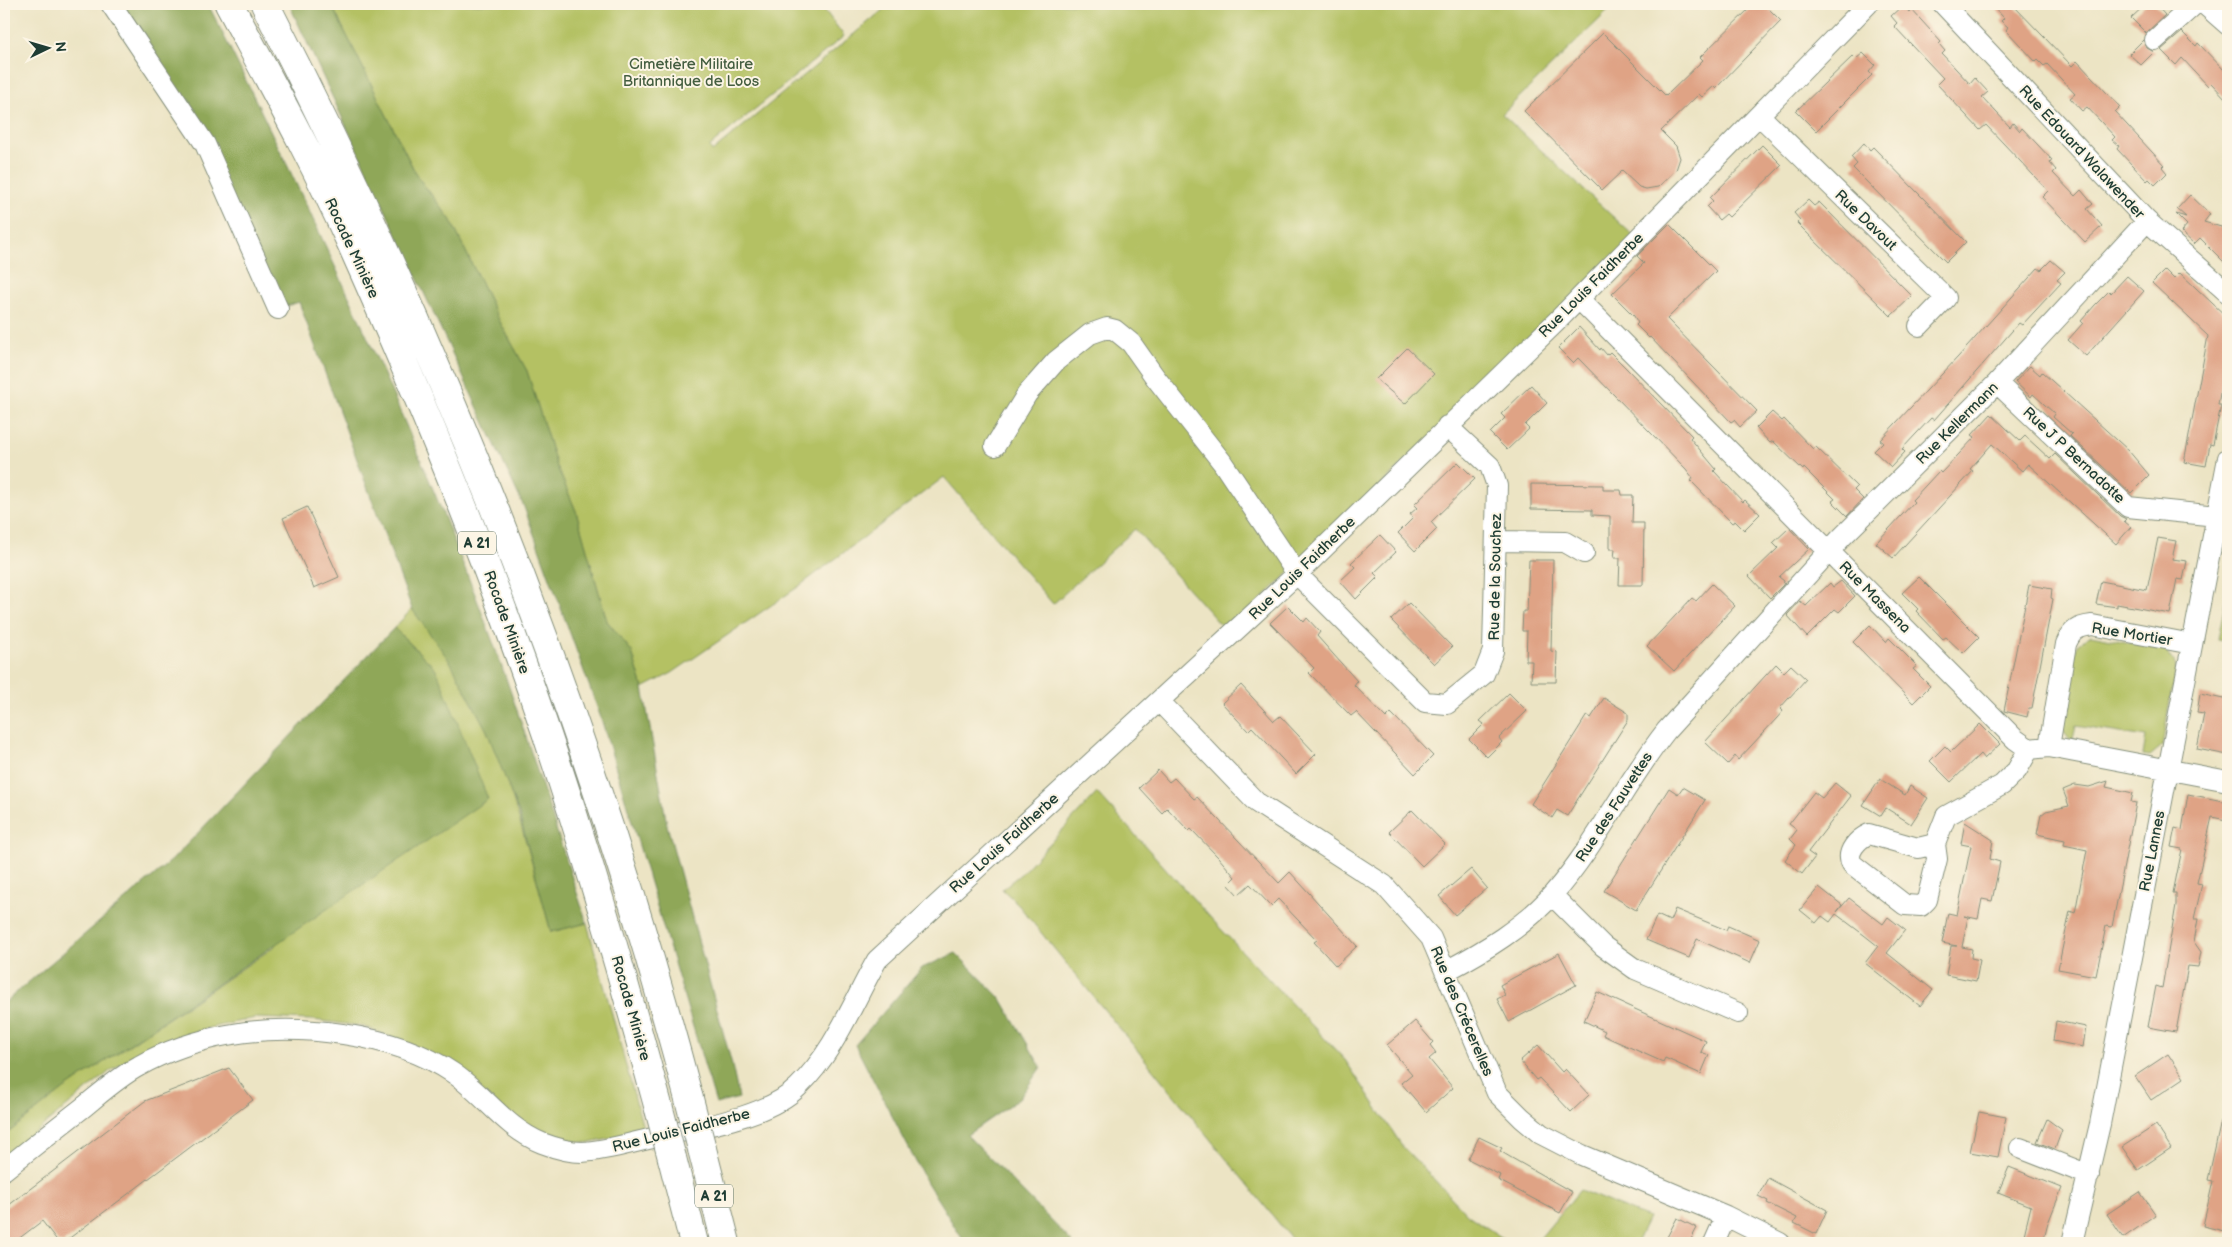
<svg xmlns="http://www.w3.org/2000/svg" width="2232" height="1247" font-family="'Balsamiq Sans',sans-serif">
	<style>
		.green { fill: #b4c163; stroke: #6a7f4c }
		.forest { fill: #8fa759; stroke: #577246 }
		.building { fill: #dfa385 }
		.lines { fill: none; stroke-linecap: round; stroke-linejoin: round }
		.minor-casing { stroke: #86907c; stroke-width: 22 }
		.motorway-casing { stroke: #86907c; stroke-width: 30 }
		.minor { stroke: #fff; stroke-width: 20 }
		.motorway { stroke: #fff; stroke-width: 28 }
		.motorway-bridge-casing { stroke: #86907c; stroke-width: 30; stroke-linecap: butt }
		.motorway-bridge { stroke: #fff; stroke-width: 28 }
		.labels { text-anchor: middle; stroke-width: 4; stroke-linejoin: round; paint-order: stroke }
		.shield { fill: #fcf5e5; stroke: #617469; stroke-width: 1 }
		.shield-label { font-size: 14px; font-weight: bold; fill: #1f3d34 }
		.park-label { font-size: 15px; fill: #445e40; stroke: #fcf5e5 }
		.street-label { font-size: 15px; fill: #1f3d34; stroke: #fcf5e5 }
	</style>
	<rect width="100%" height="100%" fill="#fcf5e5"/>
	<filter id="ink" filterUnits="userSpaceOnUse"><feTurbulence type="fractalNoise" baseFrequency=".02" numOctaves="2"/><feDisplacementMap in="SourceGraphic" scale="10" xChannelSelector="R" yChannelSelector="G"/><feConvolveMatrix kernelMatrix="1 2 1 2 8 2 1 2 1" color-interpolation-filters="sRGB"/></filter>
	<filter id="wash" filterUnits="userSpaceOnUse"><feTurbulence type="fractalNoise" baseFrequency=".0096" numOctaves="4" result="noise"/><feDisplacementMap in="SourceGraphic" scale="20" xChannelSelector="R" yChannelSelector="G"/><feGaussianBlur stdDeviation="1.12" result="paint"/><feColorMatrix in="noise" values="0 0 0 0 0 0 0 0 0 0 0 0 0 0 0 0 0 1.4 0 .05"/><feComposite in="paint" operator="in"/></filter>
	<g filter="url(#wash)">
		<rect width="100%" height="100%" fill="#ece4c4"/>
		<!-- green -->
		<path class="green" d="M331 4H820L844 36 710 146 712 152 890 4H1615L1502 114 1637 239 1227 632 1135 529 1053 604 944 477 798 587 672 673 643 688 632 652 607 621 576 511 556 464 527 371 500 322 450 219 417 176Z
			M2228 588V641L2218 639Z
			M412 609C425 626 439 643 450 661 502 741 526 842 551 932L587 923 644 1131 590 1143 559 1139 531 1129 412 1045 362 1026 313 1020 255 1018 209 1028 154 1045 110 1071 4 1158V1136L64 1089 274 947 436 669 394 628Z
			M2091 635 2166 650 2176 666 2162 746 2150 756 2143 755 2146 737 2076 726 2072 743 2060 727 2077 645Z
			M1097 793 1219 927 1345 1060 1403 1147 1468 1215 1510 1243H1295L1016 902 1002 889 1022 873Z
			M1580 1190 1648 1218 1636 1243H1536Z"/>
		<!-- forest -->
		<path class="forest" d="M111 4H208C318 224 424 448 507 681 535 761 560 843 587 923L551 932 519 814 487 731 451 663 412 609 299 302 278 309 205 144Z
			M289 4H331L417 176 450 219 500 322 527 371 556 464 576 511 607 621 632 652 643 688 667 825 731 1061 739 1098 716 1104 601 718 524 507Z
			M394 628 436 669 488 799 64 1089 4 1136V1003L172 860Z
			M956 953 1001 999 1041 1067 1019 1099 967 1135 1073 1243H965L926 1181 855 1045 922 968Z"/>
		<g id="blocks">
			<!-- building -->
			<path class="building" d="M1754 4H1764L1781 21 1716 88 1714 86 1702 97 1699 94 1661 131 1676 146 1680 158 1676 170 1658 187 1646 189 1639 187 1622 171 1602 190 1524 111 1603 33 1666 96 1703 60 1700 57Z
				M1991 4H2012L2072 66 2077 61 2120 107 2115 112 2164 165 2162 167 2167 173 2155 185 2149 179 2147 181 2117 149 2119 146 2112 140 2115 137 2087 107 2082 111 2070 98 2075 94 2047 64 2044 66 2038 60 2036 62 2006 30 2008 27 2001 21 2004 18Z
				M2146 4H2155L2165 15 2146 33 2131 18Z
				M1903 5 1909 12 1911 9 1941 42 1939 44 1945 51 1942 54 1970 84 1975 78 1988 92 1982 97 2010 127 2013 123 2020 131 2022 128 2052 160 2050 163 2056 170 2053 173 2075 196 2081 190 2093 204 2087 209 2102 226 2085 242 2042 197 2048 191 2020 161 1986 125 1980 130 1937 84 1943 78 1894 26 1897 23 1891 16Z
				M2182 32 2196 46 2198 43 2228 74V101L2211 83 2208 86 2182 58 2176 65 2161 50Z
				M2143 40 2147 48 2154 52 2141 65 2129 54Z
				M1863 53 1875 65 1869 72 1872 75 1816 131 1796 111 1853 56 1856 59Z
				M1864 143 1870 150 1873 147 1966 242 1946 262 1853 168 1857 164 1851 157Z
				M1762 145 1782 165 1729 217 1726 214 1719 220 1707 207 1713 201 1710 198Z
				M2190 195 2210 214 2204 222 2228 229V266L2200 238 2194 244 2181 232 2187 225 2176 214 2186 217 2177 209Z
				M1808 200 1814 206 1819 202 1912 296 1891 316 1797 223 1800 220 1794 213Z
				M1669 224 1716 271 1667 319 1757 411 1740 427 1734 420 1731 422 1650 337 1649 338 1636 325 1638 323 1634 316 1612 294 1644 263 1637 256Z
				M2051 260 2065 272 2057 280 2061 283 2022 325 2019 323 1934 420 1931 418 1902 449 1905 452 1891 467 1874 451 1883 442 1880 440 1958 357 2038 268 2041 270Z
				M2165 270 2174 279 2180 273 2228 318V347L2218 405H2221L2213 445 2210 444 2206 466 2184 462 2208 336 2152 283Z
				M2127 276 2144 291 2086 356 2068 340 2083 323 2081 321 2095 305 2109 291 2111 293Z
				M1579 327 1600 350 1601 348 1607 355 1610 352 1626 368 1692 436 1690 438 1716 469 1714 471 1743 502 1745 500 1760 514 1744 530 1735 521 1732 523 1691 481 1693 478 1686 469 1578 358 1573 363 1558 348Z
				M1407 348 1434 374 1405 404 1376 379Z
				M2030 366 2040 375 2042 372 2128 450 2149 475 2131 493 2070 436 2072 434 2053 417 2055 414 2033 394 2031 397 2015 382Z
				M1531 385 1547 403 1525 425 1529 429 1507 450 1490 433 1505 418 1501 414Z
				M1772 412 1782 421 1784 419 1813 449 1816 447 1857 487 1854 490 1863 499 1847 516 1832 501 1835 499 1804 468 1803 470 1773 441 1770 443 1756 428Z
				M1991 414 2020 441 2025 436 2050 459 2055 454 2120 516 2126 519 2124 521 2131 527 2116 544 2028 464 2022 471 1992 444 1970 469 1973 471 1893 558 1876 543 1914 502 1912 500 1939 471 1941 473 1975 437 1972 435Z
				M1458 462 1475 479 1431 522 1437 529 1415 551 1398 533 1413 518 1410 514 1417 508 1414 505Z
				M1531 484 1603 485V490H1621L1622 495H1633L1632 523H1644L1643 585H1619L1620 558H1614L1615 549H1610V516L1592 515V510L1531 509Z
				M307 507 339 577 314 588 283 518Z
				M1789 528 1809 549 1779 577 1784 581 1783 585 1770 598 1749 576 1778 548 1773 543Z
				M1380 535 1396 552 1374 573 1378 577 1356 599 1340 581 1355 567 1351 563Z
				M2158 538 2176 541 2172 559 2187 561 2183 580 2177 579 2170 614 2117 604V607L2096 604 2101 581 2147 590Z
				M1529 560H1553L1551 651 1557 652 1556 682H1531L1532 661H1526L1527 631H1522L1523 611H1527Z
				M1919 577 1979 637 1963 653 1946 637 1943 639 1916 611 1918 609 1902 593Z
				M1841 581 1855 596 1839 612 1835 609 1807 637 1787 615 1800 601 1806 606 1830 583 1833 587Z
				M1712 584 1735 606 1674 671 1647 646 1692 598 1696 601Z
				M2029 585 2052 589 2051 598 2053 599 2032 708H2029L2027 717 2004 711Z
				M1409 603 1452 647 1434 664 1391 620Z
				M1288 606 1304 622 1307 618 1320 632 1317 636 1357 681 1354 685 1386 718 1391 713 1433 756 1415 774 1356 712 1351 716 1309 673 1314 668 1270 623Z
				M1870 625 1886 642 1889 638 1917 666 1913 669 1930 686 1913 703 1853 642Z
				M1776 664 1784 672 1791 665 1806 679 1780 708 1783 711 1777 718 1738 760 1735 756 1728 764 1705 742Z
				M1241 685 1274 721 1280 716 1316 754 1296 774 1252 727 1248 731 1222 703Z
				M1509 693 1527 711 1499 738 1502 742 1487 757 1469 739 1484 724 1480 721Z
				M2200 694 2228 700V755L2197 749 2204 714 2197 713Z
				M1604 698 1628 713V720L1567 816 1557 810 1552 818 1531 804 1587 715 1591 718Z
				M1980 724 2000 744 1984 759 1980 754 1951 782 1930 761 1945 746 1951 752Z
				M1158 770 1169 782 1174 778 1194 799 1197 797 1279 883 1290 872 1357 946 1336 966 1314 942 1317 940 1278 899 1271 906 1250 884 1238 895 1228 884 1235 877 1218 857 1191 829 1189 831 1167 808 1162 813 1139 788Z
				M1880 779 1905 795 1910 786 1928 798 1911 824 1886 808 1881 816 1863 805Z
				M2108 781 2106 787 2133 793 2131 802 2136 803 2112 927 2106 926 2096 976 2058 969 2070 911 2075 913 2087 850 2064 845 2065 840 2037 834 2041 815 2046 811 2069 806 2063 790 2075 785 2089 787Z
				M1835 783 1851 796 1808 852 1815 857 1802 874 1785 860 1796 845 1790 839 1797 830 1789 824 1814 792 1822 798Z
				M1683 787 1705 800 1636 910 1604 891 1669 788 1678 794Z
				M2188 794 2228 802V811L2226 820 2212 817 2197 883 2202 884 2194 919H2198L2194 942 2201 952 2198 967 2188 966 2176 1032 2148 1027 2156 986 2162 988 2176 905V893H2173L2182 849 2171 847 2175 828 2182 830Z
				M1412 810 1445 844 1422 866 1389 832Z
				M1965 822 1993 840 1990 859 2000 862 1992 901 1982 899 1978 919 1964 916 1968 917 1962 947 1972 949 1971 958 1980 960 1976 981 1946 975 1951 946H1957L1942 943 1948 913 1957 915 1969 855 1971 846 1961 844Z
				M1471 869 1487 888 1455 915 1439 896Z
				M1819 887 1842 905 1837 912 1849 898 1883 924 1888 917 1905 930 1887 953 1933 990 1920 1006 1865 963 1878 946 1864 935 1836 914 1830 922 1822 916 1816 923 1800 910Z
				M1675 909 1726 930 1728 926 1760 940 1750 963 1697 939 1689 958 1646 940 1657 915 1670 921Z
				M1559 953 1576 985 1509 1022 1497 999 1505 995 1500 985Z
				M1597 992 1706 1041 1701 1052 1709 1055 1701 1074 1665 1058 1663 1062 1611 1039 1603 1035 1605 1031 1584 1021Z
				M1415 1021 1433 1042 1430 1045 1436 1053 1429 1059 1453 1088 1426 1112 1401 1083 1412 1074 1387 1045Z
				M2056 1021 2086 1027 2083 1047 2053 1041Z
				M1538 1045 1562 1072 1565 1069 1589 1095 1571 1112 1539 1078 1536 1080 1520 1061Z
				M2168 1054 2184 1078 2151 1100 2135 1076Z
				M229 1068 253 1100 63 1243H59L42 1221 13 1243H4V1209L22 1195 145 1101Z
				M1979 1112 2006 1117 1998 1157 1970 1152Z
				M2047 1119 2062 1130 2055 1149 2037 1142Z
				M2221 1121 2228 1122V1232L2203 1226 2213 1181 2208 1180Z
				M2156 1125 2171 1148 2138 1170 2122 1147Z
				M1479 1137 1502 1148 1500 1151 1510 1157 1572 1192 1560 1213 1498 1180 1500 1175 1468 1159Z
				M2009 1167 2062 1188 2048 1223 2043 1243H2022L2031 1206 1998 1193Z
				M1768 1178 1827 1210 1816 1234 1794 1223 1797 1218 1767 1203 1768 1201 1758 1196Z
				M2140 1192 2156 1215 2123 1238 2107 1214Z
				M1677 1218 1697 1228 1689 1243H1664Z"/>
		</g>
	</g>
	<g filter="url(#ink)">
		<use href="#blocks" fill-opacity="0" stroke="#86907c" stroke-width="1"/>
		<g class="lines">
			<defs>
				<path id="minor" d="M111 4 205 144 278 309
					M1943 4 2147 221 2228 293
					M2204 4 2228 25
					M2155 40 2195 4
					M1759 115 1946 298 1919 326
					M1579 299 2015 739 2029 749 2049 747 2228 781
					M1997 383 2128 507 2217 516
					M995 446 1027 394 1056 361 1090 334 1107 328 1115 330 1131 343 1155 377 1222 462 1297 574 1425 702 1447 704 1484 674 1493 651 1497 486 1490 466 1447 426
					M1496 541 1565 542 1584 553
					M1160 702 1256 802 1384 885 1431 938 1497 1093 1522 1118 1541 1134 1582 1155 1726 1216 1780 1243
					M2049 747 2066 644C2072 630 2077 627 2092 625L2192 644
					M1935 844 1918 848 1869 834C1858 839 1845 852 1852 864L1905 905 1921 906 1927 900 1937 859 1935 844 1946 816 2002 785 2017 770 2029 749
					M1552 895 1603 946 1635 969 1738 1013
					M1446 971C1484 951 1524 927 1553 894 1597 844 1625 783 1666 731L1841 538 1997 383 2147 221
					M2020 1148 2089 1175
					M4 1170C31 1148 58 1127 85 1106 102 1092 120 1076 139 1066 165 1051 199 1040 227 1035 296 1022 394 1033 453 1073 484 1094 505 1128 542 1143 555 1148 568 1152 582 1152 605 1151 630 1143 653 1138 695 1128 767 1118 798 1087 835 1051 852 1004 877 960L1297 574 1557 321 1868 4
					M1714 1243 1726 1216
					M2072 1243 2100 1124 2228 458"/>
				<path id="motorway" d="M229 4C271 83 314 161 351 243 408 370 462 499 510 630 568 787 615 947 659 1109
					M265 4C444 353 589 719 689 1099
					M702 1149 726 1243
					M672 1158 694 1243"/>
			</defs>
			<!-- minor casing -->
			<use href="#minor" class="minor-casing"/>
			<!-- motorway casing -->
			<use href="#motorway" class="motorway-casing"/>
			<!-- minor -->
			<use href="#minor" class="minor"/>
			<!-- motorway -->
			<use href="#motorway" class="motorway"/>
			<defs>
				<path id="motorway-bridge" d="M689 1099 702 1149
					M659 1109 672 1158"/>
			</defs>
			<!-- motorway-bridge casing -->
			<use href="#motorway-bridge" class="motorway-bridge-casing"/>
			<!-- motorway-bridge -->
			<use href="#motorway-bridge" class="motorway-bridge"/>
		</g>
	</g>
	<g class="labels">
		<!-- shield labels -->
		<g class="shield">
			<rect x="458" y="531.5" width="38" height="23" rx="4"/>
			<rect x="695" y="1184.5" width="38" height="23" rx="4"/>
		</g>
		<g class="shield-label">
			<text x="477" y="548">A 21</text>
			<text x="714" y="1201">A 21</text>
		</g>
		<!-- park labels -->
		<g class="park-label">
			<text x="691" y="69">Cimetière Militaire<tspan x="691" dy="17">Britannique de Loos</tspan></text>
		</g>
		<!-- street labels -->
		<g class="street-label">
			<text transform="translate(2082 152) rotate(47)" y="5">Rue Edouard Walawender</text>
			<text transform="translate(1866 220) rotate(44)" y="5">Rue Davout</text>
			<text transform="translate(352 248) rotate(65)" y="5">Rocade Minière</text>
			<text transform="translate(1591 285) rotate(-45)" y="5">Rue Louis Faidherbe</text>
			<text transform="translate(1957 423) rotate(-45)" y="5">Rue Kellermann</text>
			<text transform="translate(2074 455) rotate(43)" y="5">Rue J P Bernadotte</text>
			<text transform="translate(1302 568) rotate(-44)" y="5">Rue Louis Faidherbe</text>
			<text transform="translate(1495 577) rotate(-89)" y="5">Rue de la Souchez</text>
			<text transform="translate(1875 597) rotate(45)" y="5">Rue Massena</text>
			<text transform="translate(507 622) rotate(70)" y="5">Rocade Minière</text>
			<text transform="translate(2132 634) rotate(9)" y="5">Rue Mortier</text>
			<text transform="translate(1614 807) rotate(-57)" y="5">Rue des Fauvettes</text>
			<text transform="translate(1004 843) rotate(-42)" y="5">Rue Louis Faidherbe</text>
			<text transform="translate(2152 851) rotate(-79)" y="5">Rue Lannes</text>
			<text transform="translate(631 1008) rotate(74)" y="5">Rocade Minière</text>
			<text transform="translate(1462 1011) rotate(67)" y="5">Rue des Crécerelles</text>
			<text transform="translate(681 1130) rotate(-14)" y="5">Rue Louis Faidherbe</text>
		</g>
	</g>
	<!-- margin -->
	<rect width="2232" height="1247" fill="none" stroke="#fcf5e5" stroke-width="20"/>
	<!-- north arrow -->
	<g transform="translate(48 48) rotate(85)" stroke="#fcf5e5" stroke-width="4" paint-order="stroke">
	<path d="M0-4L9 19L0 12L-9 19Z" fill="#1f3d34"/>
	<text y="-8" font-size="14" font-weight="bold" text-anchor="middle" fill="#1f3d34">N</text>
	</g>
</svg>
